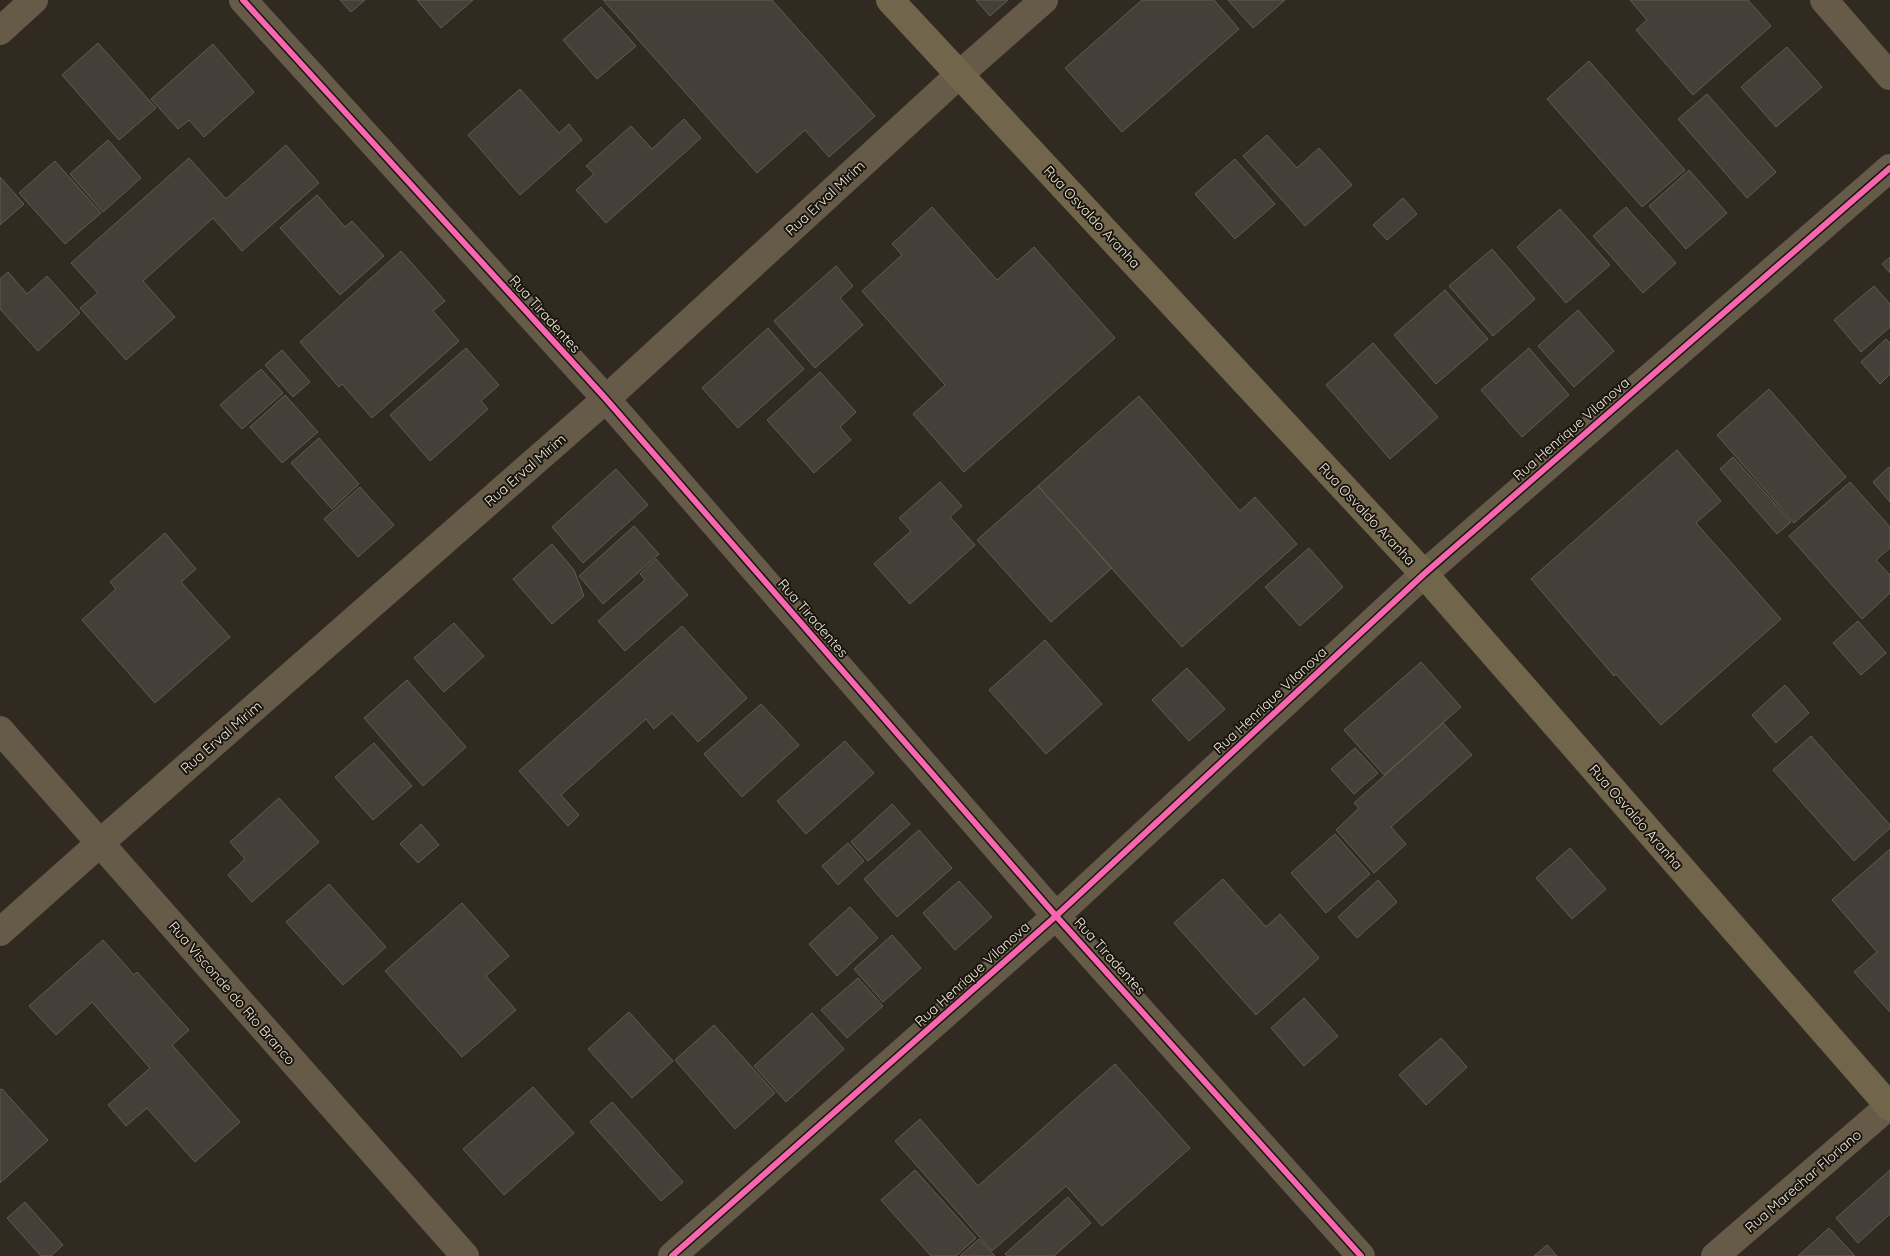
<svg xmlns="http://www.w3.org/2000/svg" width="1890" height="1256" font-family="Quicksand,sans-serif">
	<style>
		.building { fill: #443f38; stroke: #625c54 }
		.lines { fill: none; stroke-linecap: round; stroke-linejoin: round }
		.minor { stroke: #665b49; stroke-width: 28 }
		.tertiary { stroke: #665b49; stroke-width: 28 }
		.secondary { stroke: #71654c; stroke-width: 28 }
		.cycleway-casing { stroke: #19150d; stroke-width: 9 }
		.cycleway { stroke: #f766af; stroke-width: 6 }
		.labels { text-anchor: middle; stroke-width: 4; stroke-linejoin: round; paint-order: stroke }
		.street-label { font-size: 14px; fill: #f0eade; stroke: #19150d }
	</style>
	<rect width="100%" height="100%" fill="#302a20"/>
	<!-- building -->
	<path class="building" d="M340 0H365L351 12Z
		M417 0H473L441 28Z
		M603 0H772L875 116 829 157 805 130 757 173Z
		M976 0H1008L990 16Z
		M1142 0H1214L1239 29 1122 132 1065 68Z
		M1228 0H1285L1253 28Z
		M1630 0H1748L1771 26 1693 95 1636 30 1647 20Z
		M601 7 636 46 597 79 563 40Z
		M98 43 156 108 119 140 62 75Z
		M213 44 254 92 204 137 189 120 178 129 151 99Z
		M1787 47 1822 87 1776 127 1741 87Z
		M1589 61 1685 170 1642 207 1547 99Z
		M520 89 559 133 569 124 582 140 520 195 468 135Z
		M1707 94 1776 172 1747 198 1678 119Z
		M684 119 701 138 606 223 576 190 594 174 586 166 631 126 652 149Z
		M1267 135 1297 168 1319 148 1352 185 1305 226 1243 156Z
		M108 140 141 178 103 212 70 174Z
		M286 145 319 183 242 251 213 218 143 281 175 317 126 360 80 308 98 293 71 263 189 158 226 199Z
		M1235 159 1275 204 1235 239 1195 194Z
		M55 161 101 213 65 244 19 193Z
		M1689 170 1727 213 1686 249 1649 206Z
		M0 177 24 204 0 225Z
		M317 195 345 227 352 221 384 256 340 295 280 228Z
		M1403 198 1417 214 1387 240 1373 225Z
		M932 207 997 280 1034 247 1115 338 964 472 913 414 945 385 862 291 902 255 892 244Z
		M1626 207 1676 263 1643 293 1593 236Z
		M1560 209 1610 265 1566 303 1517 247Z
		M1492 249 1535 299 1493 336 1449 286Z
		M401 251 445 301 433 311 459 341 372 418 342 384 339 387 300 342Z
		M1890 257V273L1882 264Z
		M836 266 853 286 840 298 863 325 815 368 774 321Z
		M8 272 27 294 47 276 80 313 38 351 0 309V279Z
		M1874 286 1890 304V327L1861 352 1834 320Z
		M1445 290 1488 339 1436 384 1394 335Z
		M1578 310 1614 351 1574 387 1538 346Z
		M768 328 804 369 738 428 702 388Z
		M1886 339 1890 343V374L1880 384 1861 362Z
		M1373 343 1438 417 1390 459 1326 385Z
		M466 348 499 385 481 401 488 409 430 461 390 415Z
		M1529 348 1569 395 1522 437 1481 390Z
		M282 350 310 382 293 397 265 365Z
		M261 369 283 393 242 429 220 405Z
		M820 372 856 412 840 427 851 440 814 473 767 420Z
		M1769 389 1846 477 1794 523 1717 435Z
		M285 395 318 432 282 463 250 427Z
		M1139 396 1240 511 1255 497 1297 544 1182 647 1038 486Z
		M319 438 359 484 332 509 291 463Z
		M1677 450 1721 501 1696 523 1781 619 1661 725 1616 674 1614 676 1531 579Z
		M1733 457 1791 522 1777 534 1720 469Z
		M1889 467 1890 468V502L1873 482Z
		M616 469 648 505 583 563 552 527Z
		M940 482 962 506 950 517 975 545 910 604 874 564 911 531 899 518Z
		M1850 482 1890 527V548L1876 560 1890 575V593L1862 619 1789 536Z
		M1038 486 1112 568 1051 622 977 540Z
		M360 487 394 525 358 557 324 519Z
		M634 526 659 554 603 604 579 576Z
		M165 533 196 569 181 582 230 637 155 703 82 620 116 589 110 582Z
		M552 544 574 570 584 596 552 624 513 579Z
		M1309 548 1343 587 1300 626 1265 587Z
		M656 559 688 595 625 651 598 621 645 580 640 574Z
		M1858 621 1886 653 1861 675 1833 643Z
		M454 623 484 656 444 692 414 658Z
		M682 626 747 698 698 742 672 713 654 729 646 719 561 795 579 815 568 826 519 771Z
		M1045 640 1102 704 1046 754 989 690Z
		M1421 662 1461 707 1384 775 1344 730Z
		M1187 668 1225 709 1189 741 1152 700Z
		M407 680 466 747 423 786 364 718Z
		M1785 685 1809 713 1776 743 1752 715Z
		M761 704 799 745 742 797 704 754Z
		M1443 723 1472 755 1391 827 1406 844 1374 873 1336 830 1359 808 1354 803Z
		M1811 736 1890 825V828L1854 861 1773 770Z
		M845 741 874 773 806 834 777 801Z
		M374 743 412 786 373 820 335 777Z
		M1355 748 1378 773 1354 794 1331 769Z
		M279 798 319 842 252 902 228 875 245 859 230 842Z
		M892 804 910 824 868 861 851 842Z
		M421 824 439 845 418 863 400 844Z
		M919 830 952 868 897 917 864 879Z
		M1335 834 1370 874 1326 913 1291 873Z
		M848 843 864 861 838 885 822 866Z
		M1570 848 1606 889 1572 919 1536 878Z
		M1890 849V1012L1854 972 1877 952 1832 900Z
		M1223 879 1266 927 1280 914 1319 958 1256 1015 1174 923Z
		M1378 880 1397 902 1357 938 1338 917Z
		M959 881 992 917 955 950 923 913Z
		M329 884 386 947 343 985 286 922Z
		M462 903 509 956 486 976 516 1010 462 1057 385 971Z
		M850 907 878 938 837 976 809 944Z
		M892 935 921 968 883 1002 854 969Z
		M103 940 134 975 137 972 189 1030 172 1045 240 1122 195 1162 147 1108 126 1126 108 1105 150 1068 92 1002 56 1035 29 1006Z
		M858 978 883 1006 847 1038 821 1010Z
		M1304 998 1338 1036 1304 1066 1271 1028Z
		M629 1012 673 1061 632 1098 588 1049Z
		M812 1013 844 1049 786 1102 754 1066Z
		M714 1025 775 1093 735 1129 675 1060Z
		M1441 1038 1467 1067 1426 1105 1399 1075Z
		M1115 1064 1190 1148 1102 1226 1066 1186 992 1251 895 1141 920 1119 978 1186Z
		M533 1087 574 1133 504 1195 463 1149Z
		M2 1089 48 1140 0 1183V1090Z
		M612 1102 683 1182 661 1201 590 1122Z
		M915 1170 976 1238 956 1256H931L881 1200Z
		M1890 1170V1214L1858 1243 1836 1218Z
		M1068 1197 1091 1223 1054 1256H1007L1005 1254Z
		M25 1202 63 1245 51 1256H41L7 1218Z
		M1829 1228 1855 1256H1798Z
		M979 1239 995 1256H960Z
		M1547 1245 1557 1256H1534Z"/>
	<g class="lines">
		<!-- minor -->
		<path class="minor" d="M243 0 606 399 1056 916 1361 1256
			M1824 0 1890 76
			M0 31 34 0
			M0 730 465 1256
			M0 932 100 843 606 399 960 74 1044 0
			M672 1256 1056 916 1424 574
			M1715 1256 1889 1106"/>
		<!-- tertiary -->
		<path class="tertiary" d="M1424 574 1890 168"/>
		<!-- secondary -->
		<path class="secondary" d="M890 0 1424 574 1890 1107"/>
		<defs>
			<path id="cycleway" d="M243 0 606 399 1056 916 1361 1256
				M672 1256 1056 916 1424 574 1890 168"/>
		</defs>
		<!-- cycleway casing -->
		<use href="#cycleway" class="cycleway-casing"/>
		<!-- cycleway -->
		<use href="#cycleway" class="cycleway"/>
	</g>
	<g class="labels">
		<!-- street labels -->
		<g class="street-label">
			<text transform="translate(825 198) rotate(-43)" y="5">Rua Erval Mirim</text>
			<text transform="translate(1092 217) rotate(47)" y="5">Rua Osvaldo Aranha</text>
			<text transform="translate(545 314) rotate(48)" y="5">Rua Tiradentes</text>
			<text transform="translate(1571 429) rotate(-41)" y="5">Rua Henrique Vilanova</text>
			<text transform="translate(525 470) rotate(-41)" y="5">Rua Erval Mirim</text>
			<text transform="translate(1367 514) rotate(47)" y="5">Rua Osvaldo Aranha</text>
			<text transform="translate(813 618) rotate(49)" y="5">Rua Tiradentes</text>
			<text transform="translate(1270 700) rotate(-43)" y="5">Rua Henrique Vilanova</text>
			<text transform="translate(221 737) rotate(-41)" y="5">Rua Erval Mirim</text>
			<text transform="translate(1636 817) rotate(49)" y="5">Rua Osvaldo Aranha</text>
			<text transform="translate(1110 956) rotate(48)" y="5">Rua Tiradentes</text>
			<text transform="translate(972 974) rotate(-42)" y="5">Rua Henrique Vilanova</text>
			<text transform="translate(232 993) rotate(49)" y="5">Rua Visconde do Rio Branco</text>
			<text transform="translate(1803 1181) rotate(-41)" y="5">Rua Marechar Floriano</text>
		</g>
	</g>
</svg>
